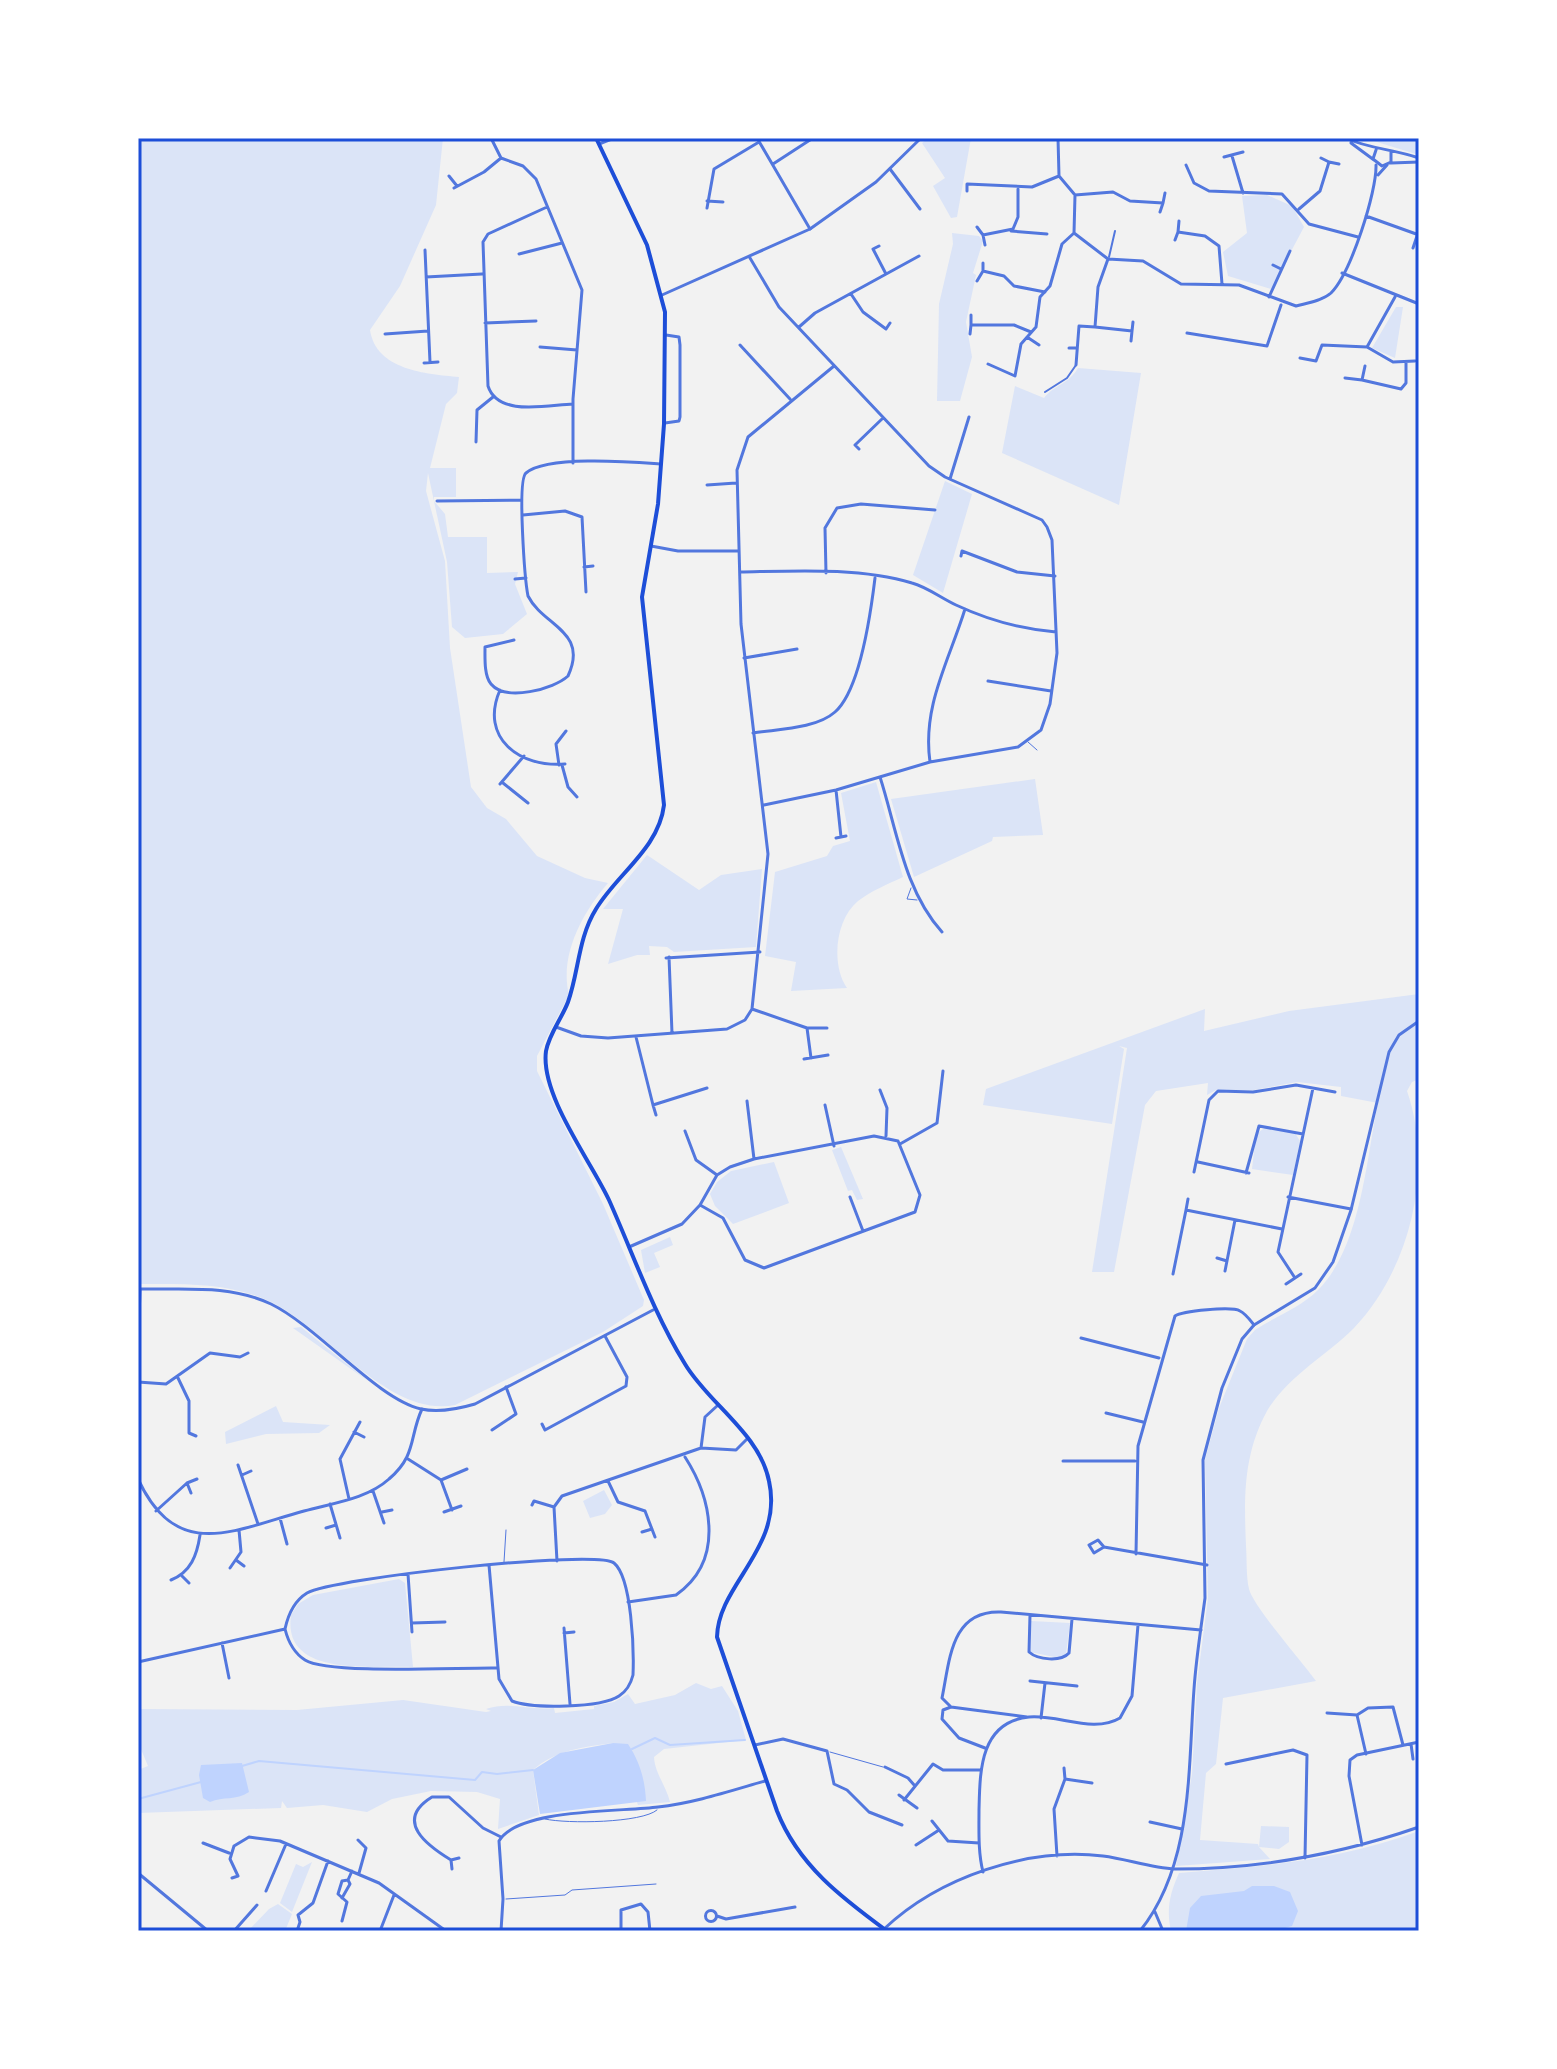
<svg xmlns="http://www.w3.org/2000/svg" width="1557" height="2069" font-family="Rubik,sans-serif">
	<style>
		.green { fill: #dbe4f7 }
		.water { fill: #bfd3fe }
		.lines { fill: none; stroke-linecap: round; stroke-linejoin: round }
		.stream { stroke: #bfd3fe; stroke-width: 2 }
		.service { stroke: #5277de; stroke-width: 1 }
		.pedestrian { stroke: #5277de; stroke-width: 2 }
		.minor { stroke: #5277de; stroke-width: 3 }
		.tertiary { stroke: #5277de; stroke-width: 3 }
		.secondary { stroke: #1d4ed8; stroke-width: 4 }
		.neatline { fill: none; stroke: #1d4ed8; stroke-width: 3 }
	</style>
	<rect width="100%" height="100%" fill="#f2f2f2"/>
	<!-- green -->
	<path class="green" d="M138 138H443L436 205 400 286 370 330C376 370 426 374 459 377L457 393 446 404 430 468H456V497H434V501L445 514 448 537H487V573L518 572 515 584 527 614 503 634 465 638 452 627 447 562 428 473 426 491 445 561 450 648 471 787 487 808 506 819 537 856 585 878 608 883C583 912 559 955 569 995L537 1056V1071L603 1204 644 1300 643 1306 603 1332 455 1405C389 1418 328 1330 271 1302 229 1282 184 1284 138 1284Z
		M929 138H971L957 217 951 218 933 186 945 178 922 143Z
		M1364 138H1419V155Z
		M1267 195 1292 206 1304 227 1271 289 1228 276 1223 252 1247 233 1242 196Z
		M952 233 979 236 983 241 973 273 976 275 966 322 972 357 960 401H937L939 304 953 244Z
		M1396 307H1403L1395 358 1372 348Z
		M1078 368 1141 373 1119 505 1002 453 1015 386 1044 398C1054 385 1069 384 1078 368Z
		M945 481 972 494 943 593 913 575Z
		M1035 779 1043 835 993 837 992 841 914 877 891 799Z
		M876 782 903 877C888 884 871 891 858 901 835 920 831 965 847 988L791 991 796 962 765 956 775 872 827 856 833 846 850 841 841 793Z
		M647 855 699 890 721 875 762 869 756 947 674 952 667 947 649 946 650 955H637L608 964 623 909H603Z
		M1419 994V1079L1412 1082 1407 1091C1434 1168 1411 1268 1354 1328 1326 1356 1288 1376 1267 1411 1243 1455 1244 1498 1246 1546 1247 1560 1246 1576 1249 1589 1253 1606 1303 1663 1316 1681L1223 1698 1216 1764 1206 1773 1200 1840 1258 1844 1259 1847 1261 1826 1289 1827V1842L1279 1849 1259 1847 1270 1859 1176 1866 1192 1774 1197 1683 1208 1598 1205 1460 1219 1408 1247 1339 1255 1330C1276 1316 1300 1308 1318 1290 1361 1247 1366 1160 1378 1103L1341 1096V1087L1297 1082 1254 1090H1216L1207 1095 1208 1083 1156 1091 1145 1105 1114 1272H1092L1127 1048 1119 1046 1124 1049 1112 1124 983 1105 986 1089 1205 1009 1204 1031 1289 1011Z
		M1266 1127 1295 1133 1300 1141 1293 1175 1252 1169 1256 1134Z
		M841 1147 863 1199 857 1200 852 1190 848 1191 832 1150Z
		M774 1162 789 1203 733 1224 715 1206 710 1194 717 1182 731 1171Z
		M670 1237 673 1245 654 1253 660 1267 645 1273 641 1250Z
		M301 1327 368 1381 293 1328Z
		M276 1406 283 1422 330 1425 319 1433 266 1434 226 1444 225 1432Z
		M604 1490 612 1505 605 1514 590 1518 583 1501Z
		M399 1579 405 1583 413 1667C372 1665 282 1678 291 1615L298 1604 313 1595Z
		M1031 1621 1070 1623 1066 1654 1059 1658 1030 1652Z
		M696 1683 711 1689 722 1686 738 1711 746 1740 664 1749 654 1757C655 1774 666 1785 670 1802L638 1805 613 1743C584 1747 555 1750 533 1770L539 1815 498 1829 500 1799 477 1792 431 1791 392 1799 367 1812 323 1805 287 1808 282 1801 281 1808 138 1813V1770L148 1766 138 1742V1709L297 1710 403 1700 486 1712 491 1711 486 1709C510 1701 529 1711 554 1708L555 1713 594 1709V1706L614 1702 628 1694 635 1704 675 1695Z
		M1419 1831V1931H1171C1166 1909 1170 1893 1179 1873 1266 1866 1336 1861 1419 1831Z
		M312 1862 292 1912 280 1903 296 1864 303 1867Z
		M278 1904 292 1914 285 1931H248L269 1909Z"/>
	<!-- water -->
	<path class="water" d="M613 1743 628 1744C640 1762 645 1780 646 1801L540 1814 533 1770 560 1753Z
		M242 1763 249 1792C236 1801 223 1796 210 1802L203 1798 199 1775 201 1765Z
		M1252 1886H1274L1290 1892 1298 1911 1292 1926 1275 1931H1186L1190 1908 1201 1896 1244 1891Z"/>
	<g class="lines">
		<!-- stream -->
		<path class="stream" d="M632 1749 655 1738 670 1745 745 1740
			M242 1766 259 1761 475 1780 482 1772 497 1774 533 1770
			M138 1799 201 1782"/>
		<!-- service -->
		<path class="service" d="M1028 742 1037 750
			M911 888 907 899 917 900
			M504 1562 506 1530
			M830 1752 883 1767
			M545 1819C567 1824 642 1823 657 1810
			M506 1899 565 1895 572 1890 656 1884"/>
		<!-- pedestrian -->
		<path class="pedestrian" d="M1109 257 1115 231
			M1045 392 1067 378 1076 365"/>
		<!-- minor -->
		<path class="minor" d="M491 138 501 158 523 166 536 179 582 290 573 399V463
			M757 138 810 229
			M1058 138 1059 176 1075 195 1074 233 1108 259 1143 261 1181 284 1239 285 1296 306C1307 303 1322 301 1331 293 1351 273 1377 191 1376 165
			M599 144 614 138
			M1232 156 1243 193
			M1224 157 1243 152
			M1321 158 1329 162
			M773 164 813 138
			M1186 165 1194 183 1209 191 1282 194 1309 224 1358 237
			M890 169 920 209
			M1378 175 1387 165
			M449 176 457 186
			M454 188 484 172 501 158
			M967 191V184L1032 187 1059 176
			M1075 195 1113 192 1130 201 1163 203 1160 212
			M707 201 723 202
			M1163 203 1165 193
			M547 207 488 234 483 242 488 386C498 417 547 405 573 404
			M707 208 714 169 759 142
			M1299 209 1320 191 1329 162 1339 164
			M1366 216 1419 235
			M1179 221 1178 232 1205 236 1219 246 1222 284
			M977 227 983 235 1013 229 1018 217V189
			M1011 231 1047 234
			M983 235 985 245
			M1175 240 1178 232
			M879 246 873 249 886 274
			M1413 248 1417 236
			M425 250 430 362
			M519 254 562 243
			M750 258 779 307 929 466 945 477 1042 520 1047 527 1052 540 1057 653 1050 704 1041 730 1018 747 930 762 836 790 764 805
			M1273 265 1281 269
			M983 271V263
			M1342 273 1419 304
			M426 277 482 274
			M977 281 983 271 1004 276 1014 286 1045 292
			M851 294 863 312 886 329 890 323
			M1269 297 1290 251
			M485 323 536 321
			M971 325V315
			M799 327 815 313 919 256
			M1095 327 1132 331 1133 322
			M1187 333 1267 346 1281 305
			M385 334 428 331
			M970 334 971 325H1014L1031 332
			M1027 337 1039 345
			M1131 341 1132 331
			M740 345 790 399
			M540 347 577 350
			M1367 347 1393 362 1415 361
			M1069 348H1077
			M1300 358 1316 361 1322 345 1367 347 1395 297
			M424 363 438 362
			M988 364 1015 376 1021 344 1036 327 1040 297 1050 286 1062 244 1074 233
			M1076 365 1079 326 1095 327 1098 287 1108 259
			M1365 366 1362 380 1401 389 1406 383V362
			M1345 378 1362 380
			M665 423 679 421 680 417V345L679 337 666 335
			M476 442 477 410 493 397
			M859 449 855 445 883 418
			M950 479 969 417
			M707 485 736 483
			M437 501 521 500
			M523 515 565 511 582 517 586 592
			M651 546 678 551H739
			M961 556 962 551 1017 572 1055 576
			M584 567 593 566
			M740 572C794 571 859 567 912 583 927 587 941 598 956 605 988 620 1020 629 1056 632
			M826 573 825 528 837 508 861 504 935 510
			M515 579 526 578
			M514 640 485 647C485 658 484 676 491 684 506 702 554 689 568 676 589 631 543 626 528 596 525 581 517 480 526 473 547 455 633 462 661 464
			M744 658 797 649
			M988 681 1051 691
			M500 690C479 738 520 768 565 764
			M753 733C777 729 816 729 835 712 860 690 871 611 875 578
			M930 762C922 706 949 661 965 609
			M559 765 556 744 566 731
			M562 765 568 787 577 797
			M880 777C897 830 904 890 942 932
			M503 783 528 803
			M500 784 524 756
			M836 790 841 837
			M836 838 846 836
			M669 957 672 1033
			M666 958 760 952
			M752 1009 807 1028 811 1058
			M556 1027 581 1036 608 1038 727 1029 745 1020 752 1009 768 854 741 624 737 470 748 437 834 366
			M807 1028H827
			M636 1037 653 1105 707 1088
			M804 1059 828 1055
			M880 1090 887 1108 886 1136
			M747 1101 754 1159
			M653 1105 656 1115
			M825 1105 834 1146
			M685 1131 696 1160 717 1175
			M900 1144 937 1123 943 1071
			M1198 1162 1249 1173
			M1194 1172 1209 1100 1218 1091 1253 1092 1296 1085 1335 1092
			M1246 1173 1259 1126 1303 1134
			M850 1197 863 1231
			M1288 1197 1351 1209
			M1186 1210 1188 1199
			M629 1247 682 1224 700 1205 717 1175 730 1167 754 1159 874 1136 898 1141 920 1195 915 1212 764 1268 745 1260 723 1218 700 1205
			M1217 1258 1227 1261
			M1225 1271 1235 1220
			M1173 1274 1186 1210 1282 1229
			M1301 1274 1295 1278 1278 1252 1313 1088
			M1286 1284 1295 1278
			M1081 1338 1159 1358
			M138 1347 140 1289
			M178 1378 189 1401V1433L196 1436
			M138 1382 166 1384 210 1353 240 1357 248 1353
			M1106 1413 1143 1422
			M542 1424 545 1430 626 1386 627 1377 605 1336
			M492 1430 516 1414 506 1387
			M354 1432 364 1437
			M701 1448 705 1417 717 1406
			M408 1459 441 1480 452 1510
			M1063 1461H1135
			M238 1465 258 1524
			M242 1475 251 1471
			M138 1479C177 1563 234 1530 304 1511 333 1503 367 1499 389 1479 417 1455 409 1437 422 1409
			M441 1480 467 1469
			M608 1481 618 1502 645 1511 655 1537
			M187 1483 191 1493
			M373 1491 384 1523
			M349 1499 340 1459 360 1422
			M330 1504 340 1538
			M532 1505 534 1501 554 1507
			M156 1511 187 1483 197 1479
			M382 1512 392 1510
			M444 1512 461 1506
			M280 1518 287 1544
			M326 1528 336 1525
			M642 1532 652 1529
			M1104 1547 1098 1540 1089 1545 1094 1553 1104 1547 1207 1565
			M1136 1554 1138 1446 1175 1316C1182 1311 1232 1306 1240 1311 1246 1314 1250 1320 1254 1325
			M236 1560 244 1566
			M557 1561 554 1507 562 1496 701 1448 736 1450 747 1439
			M230 1568 241 1552 239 1530
			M408 1574 412 1632
			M182 1576 189 1583
			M171 1580C191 1572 197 1555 200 1535
			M628 1602 676 1595C725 1561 712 1499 685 1457
			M1030 1615 1029 1652C1038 1660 1061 1662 1069 1653L1072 1619
			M412 1623 445 1622
			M564 1628 570 1704
			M285 1629C288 1615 294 1601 307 1593 333 1578 596 1549 614 1563 632 1578 634 1651 633 1675 631 1683 627 1691 619 1696 601 1708 532 1709 512 1701L499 1679 489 1565
			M285 1629C288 1641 294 1653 305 1660 328 1675 464 1667 498 1668
			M564 1633 574 1632
			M222 1643 229 1678
			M138 1662 285 1629
			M1030 1681 1077 1686
			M951 1707 1027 1717
			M1327 1713 1357 1715 1366 1754
			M1357 1715 1368 1708 1393 1707 1403 1745
			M1041 1718 1045 1683
			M1411 1744 1413 1759
			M755 1745 783 1739 827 1751 834 1784 847 1790 869 1812 902 1825
			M985 1748 959 1738 942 1719 943 1710 951 1707 942 1698C950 1659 951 1610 1001 1612L1201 1630
			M1226 1764 1293 1750 1307 1755 1305 1858
			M885 1767 908 1778 915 1786
			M1065 1779 1092 1783
			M899 1795 917 1808
			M904 1800 933 1764 943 1770H980
			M932 1821 948 1841 979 1843
			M1150 1822 1182 1829
			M358 1840 366 1848 359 1873
			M203 1843 229 1853
			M916 1845 939 1830
			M1362 1845 1349 1776 1350 1760 1357 1755 1419 1742
			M1057 1856 1054 1809 1065 1779 1064 1768
			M459 1858 451 1860C428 1846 393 1821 432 1797H449L483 1828 501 1837
			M451 1860 452 1869
			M983 1872C978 1852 979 1831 979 1810 980 1773 979 1722 1029 1717 1058 1714 1093 1734 1120 1718L1132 1696 1138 1625
			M232 1878 238 1876 230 1859 234 1846 249 1837 280 1841 379 1883 446 1931
			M266 1891 286 1844
			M342 1898 350 1884 348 1880
			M705.5 1916a5.5 5.5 0 1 1 11 0a5.5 5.5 0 1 1-11 0Z
			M1155 1912 1163 1931
			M717 1916 726 1919 795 1907
			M342 1921 347 1902 338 1894 342 1881 348 1880 352 1871
			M884 1929C939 1877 1028 1847 1103 1856 1127 1859 1151 1868 1175 1869 1258 1869 1341 1854 1419 1827
			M234 1931 257 1905
			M297 1931 300 1922 298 1915 313 1903 328 1861
			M380 1931 394 1895
			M621 1931V1910L641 1904 648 1912 650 1931
			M1036 1931H1114"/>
		<!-- tertiary -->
		<path class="tertiary" d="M1345 138C1370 149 1393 149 1419 158
			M1351 143 1374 160
			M1376 150 1373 159 1382 166 1391 162V151
			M1391 163 1419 162
			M662 295 810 229 876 182 921 138
			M138 1289C183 1290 229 1284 271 1304 318 1327 377 1399 421 1409 439 1413 458 1409 475 1404L653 1310
			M138 1873 208 1931
			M501 1931 503 1899 499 1841C518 1808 622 1812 658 1807 694 1803 730 1791 765 1781
			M1140 1931C1193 1865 1188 1770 1194 1689 1196 1659 1201 1628 1205 1598L1203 1460 1222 1388 1242 1339 1254 1325 1315 1288 1333 1262 1351 1210 1389 1052 1399 1035 1419 1021"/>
		<!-- secondary -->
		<path class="secondary" d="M596 138 647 245 665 312 664 424 658 504 642 597 664 805C659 848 617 874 596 909 578 938 579 971 568 1002 562 1018 549 1034 546 1051 540 1095 591 1161 609 1200 634 1256 653 1312 685 1364 708 1403 760 1434 769 1481 784 1548 718 1584 717 1637L777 1811C798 1865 842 1898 887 1931"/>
	</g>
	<!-- border -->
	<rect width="1557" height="2069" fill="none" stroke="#ffffff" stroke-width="280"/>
	<rect x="140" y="140" width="1277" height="1789" class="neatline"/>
</svg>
